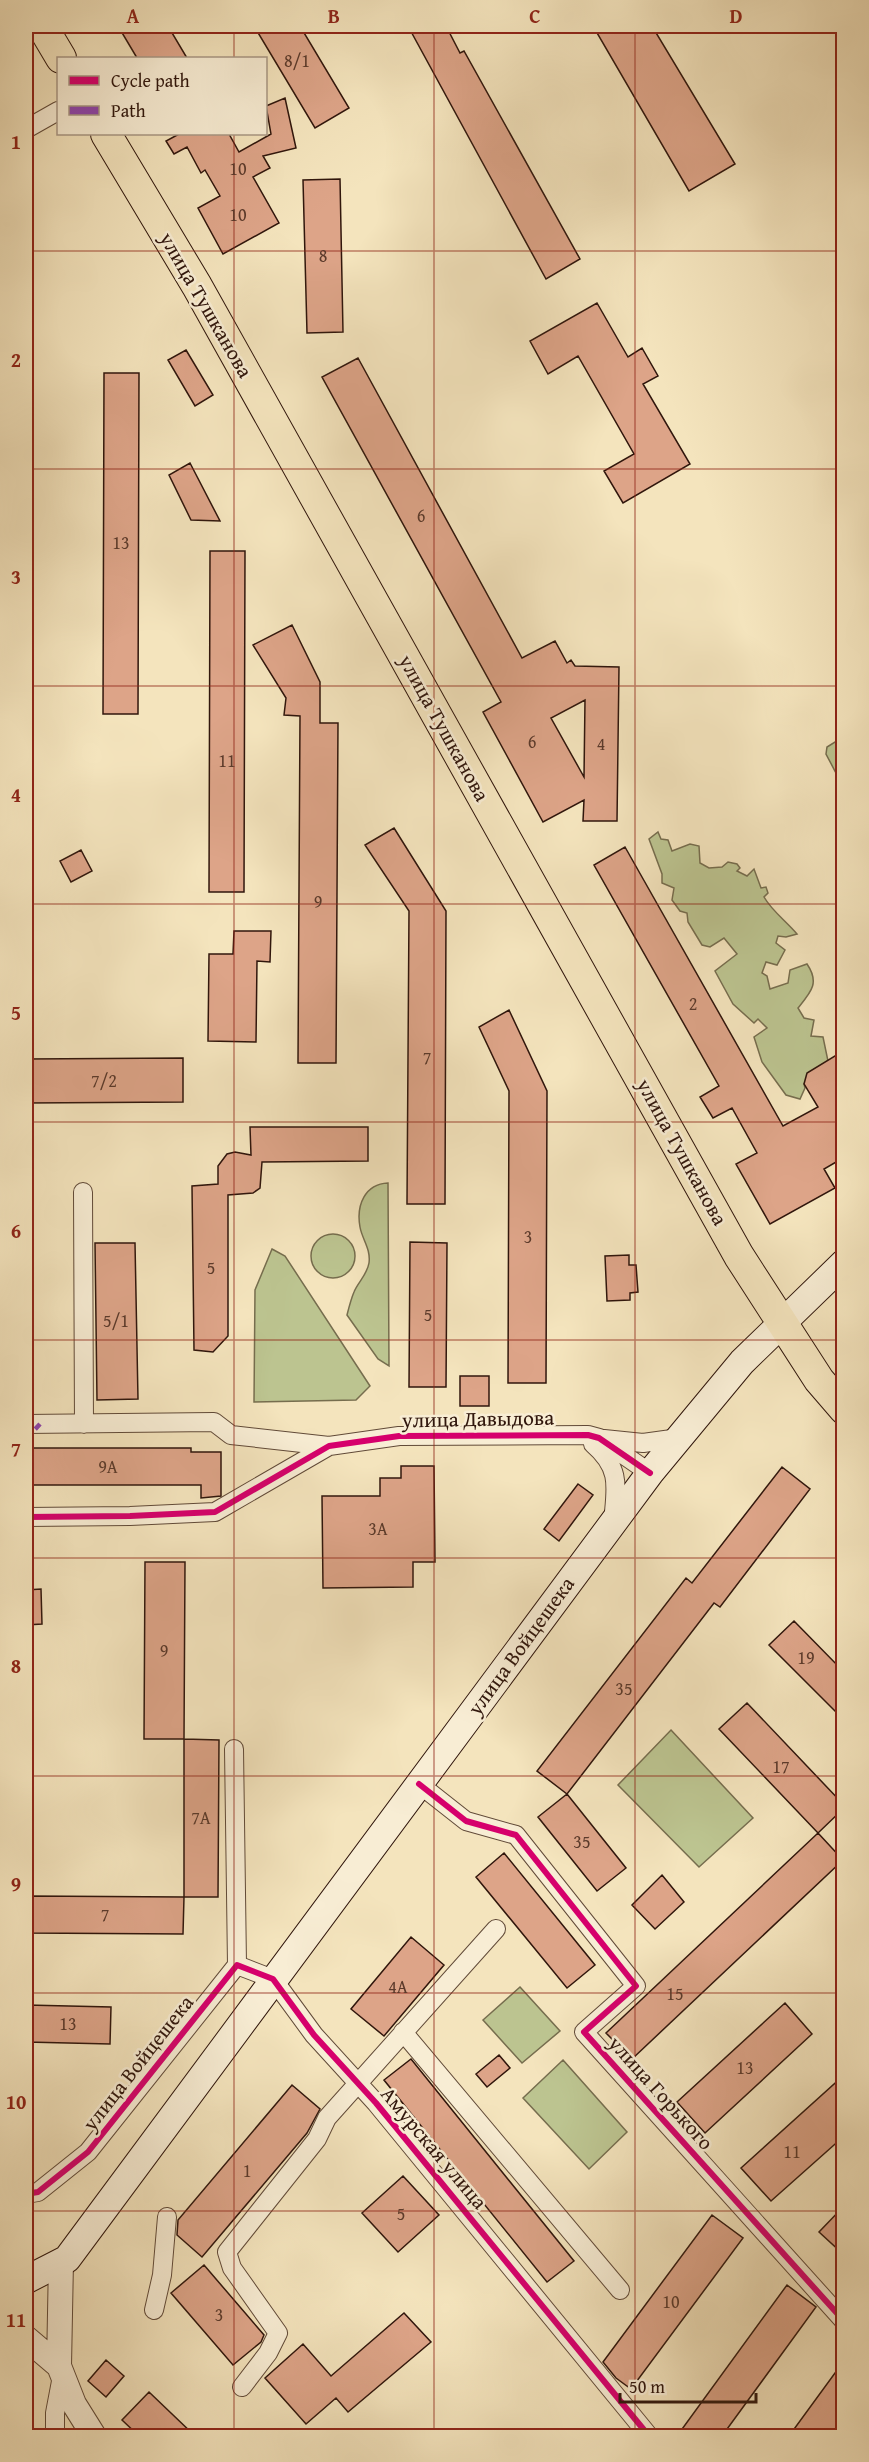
<svg xmlns="http://www.w3.org/2000/svg" width="869" height="2462" font-family="'Gentium Book Plus',serif">
	<style>
		.green { fill: #bcc490; stroke: #766d4e; stroke-width: 1.5 }
		.building { fill: #dda488; stroke: #30160c; stroke-width: 1.5; fill-rule: evenodd }
		.lines { fill: none; stroke-linecap: round; stroke-linejoin: round }
		.minor-casing { stroke: #614a38; stroke-width: 20 }
		.tertiary-casing { stroke: #614a38; stroke-width: 26 }
		.secondary-casing { stroke: #30160c; stroke-width: 29 }
		.primary-casing { stroke: #30160c; stroke-width: 32 }
		.minor { stroke: #f8edd4; stroke-width: 18 }
		.tertiary { stroke: #f8edd4; stroke-width: 24 }
		.secondary { stroke: #f8edd4; stroke-width: 27 }
		.primary { stroke: #f4e4bd; stroke-width: 30 }
		.quiet { stroke: #8e44ad; stroke-width: 4.5; stroke-dasharray: 9 4.5; stroke-linecap: butt }
		.cycleway-casing { stroke: #f8edd4; stroke-width: 10 }
		.cycleway { stroke: #d6006c; stroke-width: 6 }
		.grid { fill: none; stroke: #8f2418; stroke-width: 1.5; stroke-opacity: 0.55 }
		.labels { text-anchor: middle; stroke-width: 5; stroke-linejoin: round; paint-order: stroke }
		.number-label { font-size: 18px; fill: #5b3a2b }
		.street-label { font-size: 21px; fill: #30160c; stroke: #f8edd4 }
		.neatline { fill: none; stroke: #8f2418; stroke-width: 2 }
		.grid-label { font-size: 20px; text-anchor: middle; font-weight: bold; fill: #8f2418 }
	</style>
	<rect width="100%" height="100%" fill="#f4e4bd"/>
	<filter id="stains"><feTurbulence type="fractalNoise" baseFrequency=".00333" numOctaves="4"/><feColorMatrix values="0 0 0 0 .2 0 0 0 0 .09 0 0 0 0 .02 0 0 0 .5 -.17"/></filter>
	<radialGradient id="worn" r=".72"><stop offset=".6" stop-color="#630" stop-opacity="0"/><stop offset="1" stop-color="#630" stop-opacity=".3"/></radialGradient>
	<!-- green -->
	<path class="green" d="M843 737 844 739 843 780 837 775 826 754 827 747Z
		M658 832 661 839 668 840 672 851 690 844 699 846 700 863 709 868 722 867 728 862 737 864 740 868 737 871 747 876 754 869 761 888 766 887 768 893 764 897C772 911 786 921 797 934L786 937 778 936 776 943 785 950 777 965 766 962 762 973 767 976 770 989 788 983 790 970 807 964C820 983 811 992 798 1008L804 1018 814 1020 811 1036 823 1037 828 1061 804 1084 805 1088 800 1099 786 1095 762 1062 754 1037 767 1028 758 1019 754 1023 733 1004 715 971 737 954 724 938 710 947 702 945 688 922 687 913 680 911 672 900 674 888 662 883V874L649 839Z
		M388 1183 389 1366 378 1359 347 1315C349 1307 351 1299 354 1292 358 1282 367 1275 369 1263 371 1249 362 1239 360 1227 356 1205 365 1184 388 1183Z
		M311 1256a22 22 0 1 1 44 0a22 22 0 1 1-44 0Z
		M272 1249 285 1256 370 1386 356 1400 254 1402 255 1290Z
		M671 1730 753 1818 699 1867 618 1785Z
		M520 1987 560 2031 522 2063 483 2020Z
		M563 2060 627 2132 589 2169 523 2098Z"/>
	<!-- building -->
	<path class="building" d="M118 26H168L187 58H137Z
		M254 26H300L349 108 315 128Z
		M408 26H446L460 53 464 51 580 259 546 279Z
		M593 26H652L735 164 689 191Z
		M285 98 296 148 263 156 270 168 253 177 279 223 223 254 198 208 220 196 205 170 201 173 187 147 174 154 166 141 179 134H229L239 152 271 134 266 106Z
		M340 179 343 332 307 333 303 180Z
		M597 303 628 357 642 348 658 376 643 384 690 464 623 503 604 471 634 454 578 356 548 374 530 341Z
		M186 350 213 395 195 406 168 360Z
		M358 358 522 658 555 641 567 663 571 660 575 666 619 667 617 821H583L584 800 543 822 483 712 501 702 322 377ZM585 700 584 777 551 718Z
		M104 373H139L138 714H103Z
		M190 463 220 521 191 520 169 475Z
		M210 551H245L244 892H209Z
		M292 625 320 682V723H338L336 1063H298L300 716 284 715 286 698 253 645Z
		M394 828 446 911 445 1204H407L409 911 365 845Z
		M625 847 783 1126 818 1107 804 1084 807 1073 843 1051V1158L824 1169 835 1188 770 1224 736 1164 757 1153 732 1108 713 1118 700 1097 719 1086 594 865Z
		M81 850 92 871 71 882 60 861Z
		M234 931H271L270 962 257 961 256 1042 208 1041 209 954H233Z
		M509 1010 547 1091 546 1383H508L509 1091 479 1027Z
		M183 1058V1102L26 1103V1059Z
		M250 1127H368V1161L262 1162 260 1188 253 1193 228 1195V1336L213 1352 194 1350 192 1186 218 1184V1166L227 1154 235 1152 251 1155Z
		M410 1242 447 1243 446 1387H409Z
		M95 1243H135L138 1399 97 1400Z
		M629 1255V1265H636L638 1292 630 1293V1300L607 1301 605 1256Z
		M460 1376H489V1406H460Z
		M26 1448H191V1452H221V1496L201 1498V1485H26Z
		M401 1466H434L435 1562H413V1587L323 1588 322 1496H380V1478H401Z
		M782 1467 810 1489 720 1607 714 1603 567 1794 537 1771 686 1578 692 1583Z
		M578 1484 593 1495 559 1541 544 1529Z
		M145 1562H185L184 1739H144Z
		M41 1589 42 1624 26 1625V1590Z
		M794 1621 843 1671V1719L769 1645Z
		M747 1703 843 1804V1809L818 1833 719 1729Z
		M184 1739 219 1740 218 1897H184Z
		M567 1794 626 1868 597 1891 538 1817Z
		M818 1833 843 1860 632 2059 606 2033Z
		M504 1853 595 1965 567 1988 476 1877Z
		M662 1875 684 1902 655 1929 632 1905Z
		M27 1896 184 1897 183 1934 26 1933Z
		M411 1937 444 1965 384 2036 351 2009Z
		M785 2003 812 2034 705 2133 677 2102Z
		M26 2005 111 2007 110 2044 26 2042Z
		M499 2055 510 2068 487 2087 476 2074Z
		M411 2059 574 2261 547 2282 384 2080Z
		M843 2076V2137L771 2201 741 2168Z
		M292 2085 320 2109 307 2133 202 2257 177 2235 178 2220Z
		M403 2176 439 2215 398 2252 362 2213Z
		M843 2207V2254L819 2232Z
		M712 2215 743 2238 631 2389 616 2378 603 2362Z
		M204 2265 264 2335 261 2342 233 2365 171 2293Z
		M787 2285 816 2307 722 2436H677Z
		M404 2313 431 2342 348 2412 336 2398 306 2424 265 2378 303 2344 331 2376Z
		M106 2360 124 2376 106 2397 88 2381Z
		M843 2362V2428L837 2436H789Z
		M149 2392 195 2436H139L122 2420Z"/>
	<g class="lines">
		<defs>
			<path id="minor" d="M26 126 28 128 58 111
				M83 1192 84 1424
				M26 1424 214 1422 231 1435 329 1446
				M604 1439 643 1443 679 1438
				M593 1444C622 1469 616 1488 613 1522
				M26 1517 130 1516 215 1512 329 1446 399 1436 588 1435 599 1438 650 1473
				M234 1749 237 1965
				M419 1784 466 1821 516 1835 636 1986 584 2032 844 2321
				M403 2032 620 2290
				M26 2194 38 2192 88 2152 237 1965 273 1979 314 2035 376 2103 649 2436
				M154 2310 162 2275 167 2217
				M242 2387 268 2353 278 2333 232 2268 227 2252 317 2139 327 2118 496 1929
				M55 2436V2413L62 2376"/>
			<path id="tertiary" d="M61 2261 59 2366 74 2404 94 2436
				M26 2338 59 2366"/>
			<path id="secondary" d="M26 2280 67 2259 650 1473 742 1362 844 1263"/>
			<path id="primary" d="M42 26 61 58
				M106 134 197 286 739 1256 819 1380 844 1409"/>
		</defs>
		<!-- minor casing -->
		<use href="#minor" class="minor-casing"/>
		<!-- tertiary casing -->
		<use href="#tertiary" class="tertiary-casing"/>
		<!-- secondary casing -->
		<use href="#secondary" class="secondary-casing"/>
		<!-- primary casing -->
		<use href="#primary" class="primary-casing"/>
		<!-- minor -->
		<use href="#minor" class="minor"/>
		<!-- tertiary -->
		<use href="#tertiary" class="tertiary"/>
		<!-- secondary -->
		<use href="#secondary" class="secondary"/>
		<!-- primary -->
		<use href="#primary" class="primary"/>
		<!-- quiet -->
		<path class="quiet" d="M26 1439 40 1424"/>
		<defs>
			<path id="cycleway" d="M26 1517 130 1516 215 1512 329 1446 399 1436 588 1435 599 1438 650 1473
				M419 1784 466 1821 516 1835 636 1986 584 2032 844 2321
				M26 2194 38 2192 88 2152 237 1965 273 1979 314 2035 376 2103 649 2436"/>
		</defs>
		<!-- cycleway casing -->
		<use href="#cycleway" class="cycleway-casing"/>
		<!-- cycleway -->
		<use href="#cycleway" class="cycleway"/>
	</g>
	<!-- grid -->
	<path class="grid" d="M234 26V58M434 26V2436M635 26V2436M234 134V2436M26 251H844M26 469H844M26 686H844M26 904H844M26 1122H844M26 1340H844M26 1558H844M26 1776H844M26 1993H844M26 2211H844"/>
	<g class="labels">
		<!-- number labels -->
		<g class="number-label">
			<text x="297" y="67">8/1</text>
			<text x="238" y="175">10</text>
			<text x="238" y="221">10</text>
			<text x="323" y="262">8</text>
			<text x="421" y="522">6</text>
			<text x="121" y="549">13</text>
			<text x="532" y="748">6</text>
			<text x="601" y="750">4</text>
			<text x="227" y="767">11</text>
			<text x="318" y="908">9</text>
			<text x="693" y="1010">2</text>
			<text x="427" y="1064">7</text>
			<text x="104" y="1087">7/2</text>
			<text x="528" y="1243">3</text>
			<text x="211" y="1274">5</text>
			<text x="428" y="1321">5</text>
			<text x="116" y="1327">5/1</text>
			<text x="108" y="1473">9А</text>
			<text x="378" y="1535">3А</text>
			<text x="164" y="1657">9</text>
			<text x="806" y="1664">19</text>
			<text x="624" y="1695">35</text>
			<text x="781" y="1773">17</text>
			<text x="201" y="1824">7А</text>
			<text x="582" y="1848">35</text>
			<text x="105" y="1921">7</text>
			<text x="398" y="1993">4А</text>
			<text x="675" y="2000">15</text>
			<text x="68" y="2030">13</text>
			<text x="745" y="2074">13</text>
			<text x="792" y="2158">11</text>
			<text x="247" y="2177">1</text>
			<text x="401" y="2220">5</text>
			<text x="671" y="2308">10</text>
			<text x="219" y="2321">3</text>
		</g>
		<!-- street labels -->
		<g class="street-label">
			<text transform="translate(206 305) rotate(60)" y="7">улица Тушканова</text>
			<text transform="translate(444 728) rotate(61)" y="7">улица Тушканова</text>
			<text transform="translate(682 1152) rotate(61)" y="7">улица Тушканова</text>
			<text transform="translate(478 1419) rotate(-1)" y="7">улица Давыдова</text>
			<text transform="translate(521 1646) rotate(-54)" y="7">улица Войцешека</text>
			<text transform="translate(138 2063) rotate(-52)" y="7">улица Войцешека</text>
			<text transform="translate(661 2093) rotate(48)" y="7">улица Горького</text>
			<text transform="translate(434 2148) rotate(50)" y="7">Амурская улица</text>
		</g>
	</g>
	<!-- margin -->
	<rect width="869" height="2462" fill="none" stroke="#f4e4bd" stroke-width="66"/>
	<!-- legend -->
	<rect x="57" y="57" width="210" height="78" fill="#f8edd4" stroke="#a89784" stroke-width="1.5"/>
	<rect x="69" y="76" width="30" height="9" fill="#d6006c" stroke="#a89784" stroke-width="1.5"/>
	<text x="111" y="87" font-size="18" fill="#30160c">Cycle path</text>
	<rect x="69" y="106" width="30" height="9" fill="#8e44ad" stroke="#a89784" stroke-width="1.5"/>
	<text x="111" y="117" font-size="18" fill="#30160c">Path</text>
	<!-- scale -->
	<path d="M620 2393v9h136v-9" fill="none" stroke="#30160c" stroke-width="3"/>
	<text x="629" y="2393" font-size="18" fill="#30160c" stroke="#f8edd4" stroke-width="4.5" paint-order="stroke">50 m</text>
	<rect x="33" y="33" width="803" height="2396" class="neatline"/>
	<g class="grid-label">
		<text x="133" y="23">A</text>
		<text x="334" y="23">B</text>
		<text x="535" y="23">C</text>
		<text x="736" y="23">D</text>
		<text x="16" y="149">1</text>
		<text x="16" y="367">2</text>
		<text x="16" y="584">3</text>
		<text x="16" y="802">4</text>
		<text x="16" y="1020">5</text>
		<text x="16" y="1238">6</text>
		<text x="16" y="1456">7</text>
		<text x="16" y="1673">8</text>
		<text x="16" y="1891">9</text>
		<text x="16" y="2109">10</text>
		<text x="16" y="2327">11</text>
	</g>
	<rect width="100%" height="100%" filter="url(#stains)"/>
	<rect width="100%" height="100%" fill="url(#worn)"/>
</svg>
